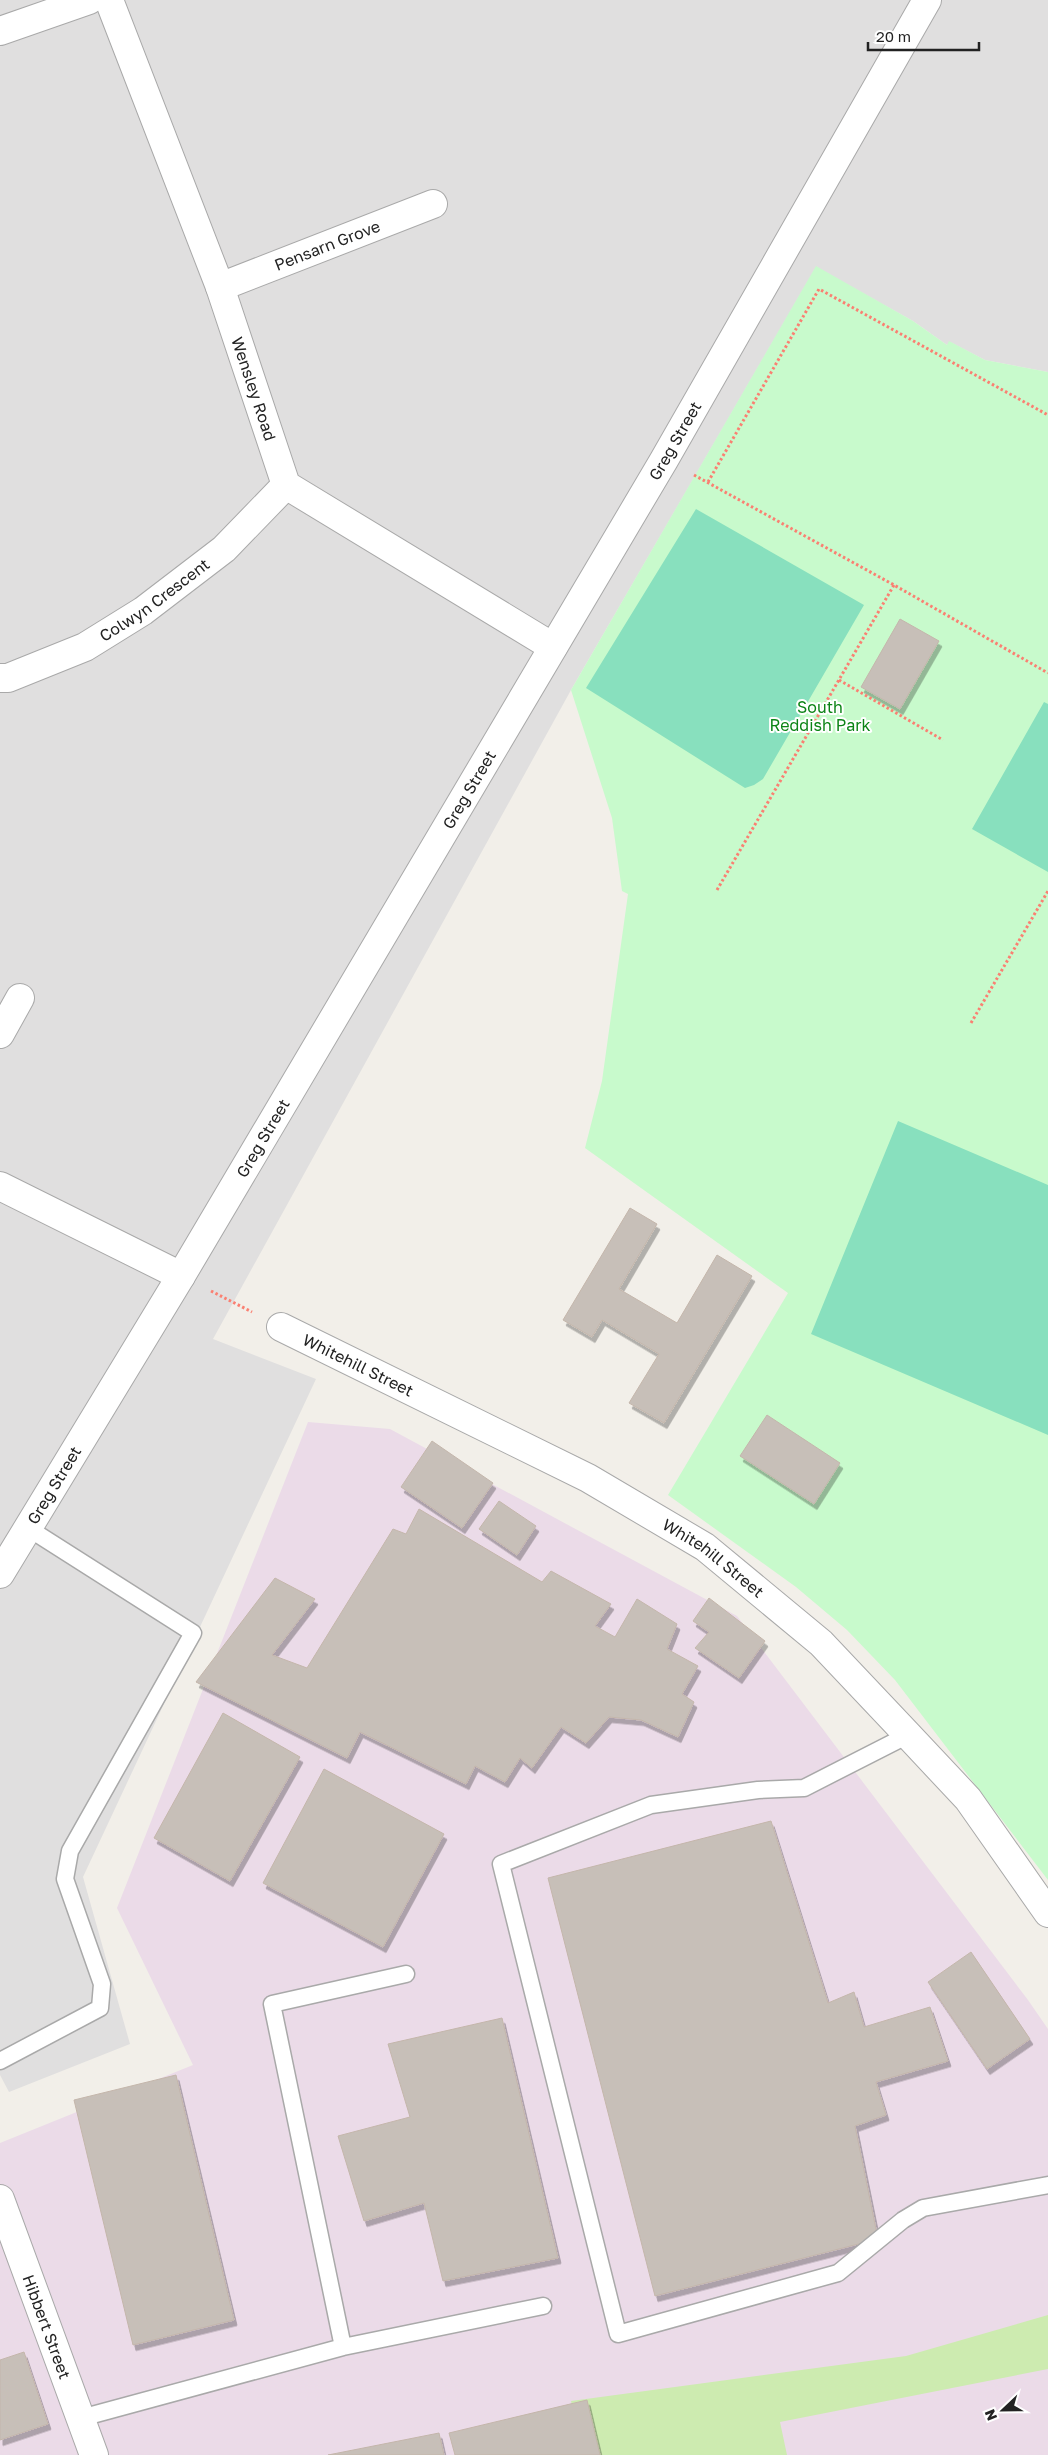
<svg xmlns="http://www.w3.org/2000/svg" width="1048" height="2455" font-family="'Golos Text',sans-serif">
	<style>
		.residential { fill: #e0dfdf }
		.industrial { fill: #ebdbe8 }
		.grass { fill: #cdebb0 }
		.park { fill: #c8facc }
		.pitch { fill: #88e0be }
		.building { fill: #c7bfb8; stroke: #c4b6ab; filter: url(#shadow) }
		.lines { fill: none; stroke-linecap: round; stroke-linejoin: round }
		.service-casing { stroke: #a9a9a9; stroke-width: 19 }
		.minor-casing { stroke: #a9a9a9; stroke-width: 30 }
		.path { stroke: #fa8072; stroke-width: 3; stroke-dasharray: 2.5 2.5; stroke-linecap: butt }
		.service { stroke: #fff; stroke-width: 16 }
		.minor { stroke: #fff; stroke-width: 28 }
		.labels { text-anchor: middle; stroke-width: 4; stroke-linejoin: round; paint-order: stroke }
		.street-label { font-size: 16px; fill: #222; stroke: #fff }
		.park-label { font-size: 16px; fill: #0c8416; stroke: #fff }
	</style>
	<defs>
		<filter id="shadow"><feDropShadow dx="3" dy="5.5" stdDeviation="0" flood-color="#0004"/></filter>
	</defs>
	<rect width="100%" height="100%" fill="#f2efe9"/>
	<!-- residential -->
	<path class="residential" d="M0 0H1048V372L985 360 950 342 947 345 913 321 816 267 571 690 213 1339 316 1379 83 1877 130 2044 9 2092 0 2075Z"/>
	<!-- industrial -->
	<path class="industrial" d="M308 1422 390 1429 737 1616 1028 2000 1048 2029V2455H0V2143L193 2065 117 1908Z"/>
	<!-- grass -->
	<path class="grass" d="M1048 2315V2369L780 2422 787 2455H585L571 2401 906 2356Z"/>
	<!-- park -->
	<path class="park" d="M816 266 913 321 947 345 949 341 985 360 1048 372V1880L895 1680 847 1630 796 1587 668 1495 788 1293 585 1148 602 1081 628 894 622 891 612 818 571 690Z"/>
	<!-- pitch -->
	<path class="pitch" d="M696 509 864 605 763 779 754 785 745 788 586 688Z
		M1044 702 1048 704V872L972 829Z
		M898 1121 1048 1185V1435L811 1334Z"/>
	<!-- building -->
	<path class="building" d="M900 619 939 641 900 709 861 687Z
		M630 1208 657 1224 619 1289 677 1323 717 1255 752 1276 664 1423 629 1403 659 1354 602 1320 592 1337 563 1320Z
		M767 1415 840 1463 814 1504 740 1456Z
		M432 1441 493 1483 462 1528 401 1487Z
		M499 1501 536 1526 517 1555 479 1529Z
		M419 1509 542 1582 551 1571 611 1604 595 1626 615 1637 637 1599 677 1624 667 1649 698 1666 682 1694 694 1702 678 1737 641 1720 609 1717 586 1743 561 1727 532 1768 520 1758 505 1782 475 1766 466 1784 360 1732 347 1758 196 1682 275 1578 315 1599 272 1655 307 1668 393 1529 406 1534Z
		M709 1598 765 1641 739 1678 695 1648 709 1632 693 1621Z
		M223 1713 300 1757 230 1881 154 1838Z
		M324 1769 444 1834 383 1947 263 1883Z
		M771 1821 828 2003 854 1992 864 2027 930 2007 948 2061 876 2082 886 2115 855 2126 878 2239 655 2296 548 1878Z
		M971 1952 1030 2039 987 2069 928 1982Z
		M502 2018 558 2258 443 2281 424 2203 364 2221 338 2136 410 2117 388 2044Z
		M176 2075 234 2320 133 2345 74 2100Z
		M24 2352 48 2424 0 2440V2360Z
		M587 2400 600 2455H455L449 2433Z
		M439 2433 444 2455H328Z"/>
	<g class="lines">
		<defs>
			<path id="service" d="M908 1735 804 1788 758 1790 651 1805 501 1864 618 2334 838 2273 903 2220 923 2208 1048 2185
				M0 2061 100 2008 102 1984 65 1879 70 1851 193 1633 28 1528
				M343 2347 543 2306
				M81 2418 343 2347 272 2004 406 1974"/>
			<g id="minor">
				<path id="s1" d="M109 0 220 287 286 485 553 647"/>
				<path d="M0 31 89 0"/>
				<path id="s2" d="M220 287 433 204"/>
				<path id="s3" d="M0 678H8L85 647 143 611 224 549 286 485"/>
				<path d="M0 1034 20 998"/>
				<path d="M0 1186 181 1276"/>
				<path id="s4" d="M281 1327 588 1478 705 1547 821 1643 908 1735 968 1799 1048 1913"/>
				<path id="s5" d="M0 1574 181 1276 664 460 927 0"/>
				<path id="s6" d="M0 2199 94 2455"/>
			</g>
		</defs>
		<!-- service casing -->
		<use href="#service" class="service-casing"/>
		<!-- minor casing -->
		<use href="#minor" class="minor-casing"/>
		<!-- path -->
		<path class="path" d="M694 475 894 585 1048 673
			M708 482 819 289 1048 415
			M839 680 943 740
			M717 890 894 585
			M971 1023 1048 891
			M211 1291 252 1312"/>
		<!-- service -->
		<use href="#service" class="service"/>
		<!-- minor -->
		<use href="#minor" class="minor"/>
	</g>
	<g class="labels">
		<!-- street labels -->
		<g class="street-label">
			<text dy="6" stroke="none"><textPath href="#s2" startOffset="115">Pensarn Grove</textPath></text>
			<text dy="6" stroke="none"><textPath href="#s1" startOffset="415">Wensley Road</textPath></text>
			<text dy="6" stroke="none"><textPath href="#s5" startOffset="1319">Greg Street</textPath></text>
			<text dy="6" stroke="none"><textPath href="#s3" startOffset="175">Colwyn Crescent</textPath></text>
			<text dy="6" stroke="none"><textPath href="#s5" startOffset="914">Greg Street</textPath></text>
			<text dy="6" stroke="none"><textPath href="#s5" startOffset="509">Greg Street</textPath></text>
			<text dy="6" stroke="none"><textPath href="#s4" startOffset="86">Whitehill Street</textPath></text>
			<text dy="6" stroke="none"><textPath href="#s5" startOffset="104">Greg Street</textPath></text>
			<text dy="6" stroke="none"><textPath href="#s4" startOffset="491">Whitehill Street</textPath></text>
			<text dy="6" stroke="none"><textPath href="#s6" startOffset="136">Hibbert Street</textPath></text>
		</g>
		<!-- park labels -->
		<g class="park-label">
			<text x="820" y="713">South<tspan x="820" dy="18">Reddish Park</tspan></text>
		</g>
	</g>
	<!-- north arrow -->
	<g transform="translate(1003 2410) rotate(248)" stroke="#ffffff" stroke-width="4" paint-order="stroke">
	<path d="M0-4L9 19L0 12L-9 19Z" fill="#222222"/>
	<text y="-8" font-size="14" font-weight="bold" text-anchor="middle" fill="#222222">N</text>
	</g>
	<!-- scale -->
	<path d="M868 42v8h111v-8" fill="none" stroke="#222222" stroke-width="2.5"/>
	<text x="876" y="42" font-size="15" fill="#222222" stroke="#ffffff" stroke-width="4" paint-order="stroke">20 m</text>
</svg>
